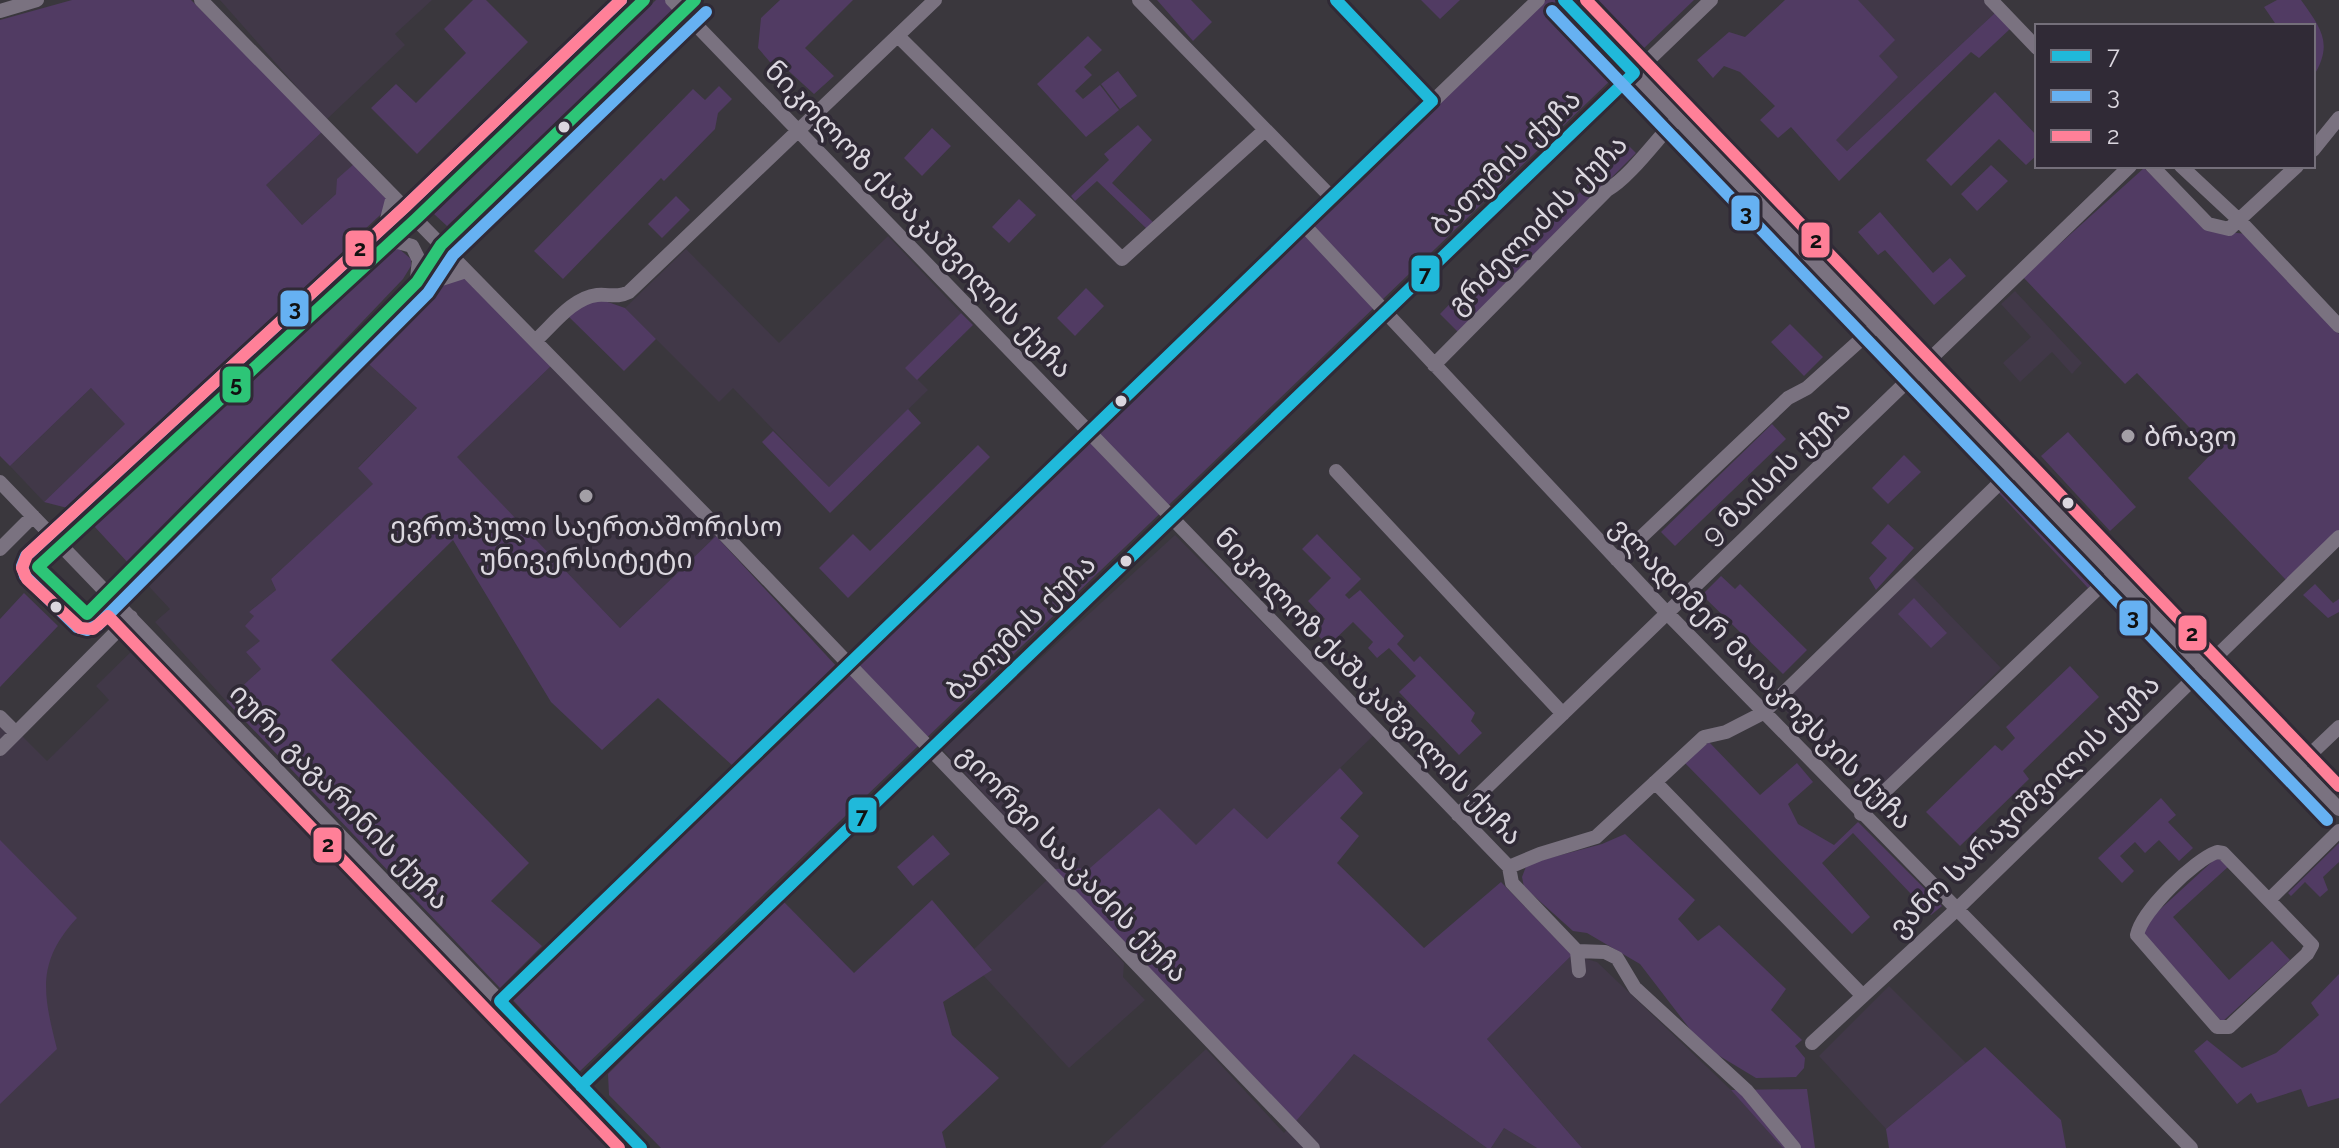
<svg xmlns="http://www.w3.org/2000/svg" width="2339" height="1148" font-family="Raleway,'Noto Sans Georgian',sans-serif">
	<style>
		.built { fill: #413848 }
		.green { fill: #513b63 }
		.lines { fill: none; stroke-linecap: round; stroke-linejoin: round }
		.minor { stroke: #7a7280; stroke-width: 14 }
		.bus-1-casing { stroke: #302a36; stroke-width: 18 }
		.bus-2-casing { stroke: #302a36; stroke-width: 18 }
		.bus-3-casing { stroke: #302a36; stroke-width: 18 }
		.bus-4-casing { stroke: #302a36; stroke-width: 18 }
		.bus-1 { stroke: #20b9da; stroke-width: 12 }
		.bus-2 { stroke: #66b1f2; stroke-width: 12 }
		.bus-3 { stroke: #ff8098; stroke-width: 12 }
		.bus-4 { stroke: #2dc577; stroke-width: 12 }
		.bus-dot { fill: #dbd7df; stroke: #302a36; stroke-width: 3 }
		.poi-dot { fill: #a39fa6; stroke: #302a36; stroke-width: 3 }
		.labels { text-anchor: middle; stroke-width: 7; stroke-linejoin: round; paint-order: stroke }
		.street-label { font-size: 28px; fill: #dbd7df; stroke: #302a36 }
		.poi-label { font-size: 28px; fill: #dbd7df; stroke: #302a36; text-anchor: start }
		.line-badge { stroke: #302a36; stroke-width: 3 }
		.pale-badge-label { font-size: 22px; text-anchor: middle; font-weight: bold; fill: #111 }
	</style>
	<rect width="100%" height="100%" fill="#3a373d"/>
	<!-- built -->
	<path class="built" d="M220 0H432L395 34 405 45 326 120Z
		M1810 0H1984L1996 12 1847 151 1751 58Z
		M323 131 354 164 336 194 302 225 265 185Z
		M888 236 961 313 906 368 928 390 829 487 733 388 719 402 625 308 686 249 779 343Z
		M2015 291 2082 363 2072 374 2052 352 2020 382 2003 363 2031 337 2001 304Z
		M360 356 417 408 358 467 374 484 271 579 276 590 249 612 254 615 260 641 261 669 226 701 155 622 170 609 142 579Z
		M552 365 716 536 620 628 456 457Z
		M91 388 126 424 44 502 10 466Z
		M1175 535 1374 735 1267 839 1196 846 1159 808 1090 869H1054L942 749Z
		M1911 575 2001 668 1874 795 1865 791 1781 706 1784 697Z
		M141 642 419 928 616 1148H0V714L47 761 109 700 96 686Z
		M1048 879 1124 963 1123 977 1145 1000 1069 1068 983 975 991 969 974 949Z
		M1572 955 1597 962 1752 1110 1783 1148H1582L1487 1039Z
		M1889 986 1966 1063 1886 1129 1819 1056Z
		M1206 1049 1284 1133 1354 1054 1487 1148H1100Z
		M1504 1128 1537 1148H1491Z"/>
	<!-- green -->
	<path class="green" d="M72 0H191L323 131 266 185 302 225 336 194 337 179 354 164 394 202 362 232 370 241 91 507 79 511 44 502 125 424 91 388 10 466 0 456V20Z
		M473 0H486L528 42 417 154 371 108 396 84 416 103 466 53 444 29Z
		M656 0H686L447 226 434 214Z
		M780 0H853L805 48 834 76 814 94 781 64 775 68 758 48 761 18Z
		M1157 0H1191L1212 22 1193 41Z
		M1421 0H1460L1440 19Z
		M1546 0H1694L579 1072 513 1000Z
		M1785 0H1858L1895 40 1879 56 1898 77 1836 140 1847 151 1996 12 2011 28 1979 58 1971 52 1839 181 1791 127 1778 138 1760 120 1775 106 1740 72 1724 66 1713 78 1697 60 1729 32 1745 37Z
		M2277 0H2301C2321 28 2334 44 2313 77V26H2277L2264 7Z
		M1088 36 1102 50 1084 67 1092 75 1075 91 1083 99 1100 85 1119 110 1086 137 1037 84Z
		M1118 71 1137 96 1120 109 1101 84Z
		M719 86 732 99 718 113 715 129 664 181 661 178 563 279 534 251 693 89 705 100Z
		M1995 92 2037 136V155L2026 165 1999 139 1951 186 1926 160Z
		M1138 125 1152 140 1112 183 1154 223 1148 230 1097 181 1075 201 1071 196 1109 160 1104 154Z
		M932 128 951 146 922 176 904 158Z
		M1621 138 1636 153 1458 332 1440 314 1469 284 1479 293 1610 162 1604 155Z
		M1991 165 2008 181 1977 211 1961 194Z
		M2144 168 2209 230 2247 234 2339 334V530L2287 581 2188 478 2213 452 2137 373 2125 384 2023 277Z
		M676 196 690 210 662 238 648 224Z
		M1019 199 1036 215 1009 243 992 227Z
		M1880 212 1933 273 1950 258 1966 276 1934 305 1885 250 1878 255 1858 232Z
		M398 248 411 259V266L403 279 130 565 94 526 389 250Z
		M458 272 552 365 457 457 620 628 716 536 838 668 733 766 658 698 602 750 551 702 453 540 331 660 529 863 491 901 542 946 500 988 226 701 261 669 246 652 260 641 245 626 254 616 249 612 276 590 271 579 373 484 358 468 417 408 360 356 422 292 438 289Z
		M1086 288 1104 306 1075 336 1057 318Z
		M602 300 625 308 656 339 624 371 568 316 580 305Z
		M961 313 973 325 917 380 905 368Z
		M1790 324 1823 357 1804 376 1771 342Z
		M908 409 921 423 830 513 762 442 773 431 829 487Z
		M1772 424 1786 439 1675 546 1661 532Z
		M2068 432 2136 507 2110 531 2041 456Z
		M978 445 990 457 848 598 819 568 853 534 870 551Z
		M1904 455 1921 472 1888 504 1872 488Z
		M2012 479 2102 574 2088 588 1998 492Z
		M1888 524 1914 548 1876 590 1869 578 1887 558 1871 543Z
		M1317 534 1361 579 1345 595 1349 599 1360 590 1404 636 1397 644 1414 662 1420 656 1475 713 1471 721 1482 733 1459 755 1399 692 1416 676 1389 648 1377 658 1368 648 1373 642 1353 622 1328 646 1313 630 1325 619 1308 601 1331 578 1302 549Z
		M1721 576 1735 589 1740 584 1807 650 1783 674 1702 595Z
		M2315 584 2333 603 2339 599V612L2328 618 2303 595Z
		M24 593 58 626 0 687V619Z
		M1914 598 1947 633 1931 648 1898 614Z
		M2070 666 2099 697 2023 771 2029 779 1960 846 1926 812 1995 745 2002 751 2015 738 2006 727Z
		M1709 742 1760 795 1797 763 1813 782 1788 804 1798 824 1834 845 1858 822 1942 906 1931 915 1853 833 1822 863 1870 917 1852 934 1684 762Z
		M1340 768 1363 793 1340 818 1359 836 1337 863 1424 948 1501 882 1572 955 1487 1039 1582 1148H1537L1504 1128 1491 1148H1487L1354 1054 1296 1121 1054 869 1090 868 1159 808 1196 845 1234 808 1267 839Z
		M2161 798 2176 815 2168 822 2193 848 2179 861 2159 840 2145 853 2135 842 2120 856 2134 871 2122 883 2098 858Z
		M1625 834 1695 900 1678 919 1698 941 1719 925 1786 989 1771 1010 1802 1040 1795 1046 1805 1058 1804 1068 1796 1077 1756 1078 1703 1046 1640 964 1587 933 1573 931 1524 887 1522 877 1527 864 1602 844Z
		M933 835 950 854 913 886 897 867Z
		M0 840 77 918C36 962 43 994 57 1049L0 1104Z
		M2339 843V862L2323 877 2328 890 2320 897 2305 882 2291 896 2288 893Z
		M2215 859 2223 860 2229 866 2173 917 2229 980 2272 941 2290 960 2222 1022 2142 932 2144 924Z
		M781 899 854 973 932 900 992 970 943 1002 952 1035 999 1078 942 1132 946 1148H661L609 1095 608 1074Z
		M2339 974V1098L2308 1107 2301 1089 2257 1103 2251 1093 2237 1104 2194 1051 2207 1040 2242 1068 2276 1053 2319 1015 2311 1003Z
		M1985 1047 2061 1120 2066 1148H1889L1886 1129Z
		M1807 1089 1815 1148H1783L1731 1090Z"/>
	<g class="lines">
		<!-- minor -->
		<path class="minor" d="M201 0 722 532 1313 1148
			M672 0 1509 867 1512 883 1577 951 1579 971
			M1139 0 1332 198
			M1336 0 1432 101
			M1564 0 2339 809
			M1991 0 2037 48
			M0 11 37 0
			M898 36 1122 259 1265 130
			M2313 150 2339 118
			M2152 166 2208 224 2229 229 2297 166
			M2181 166 2240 221 2339 326
			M1304 225 1667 613 2191 1148
			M384 245 398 242 412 246 419 260 417 278
			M379 250 393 196
			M410 289 466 271
			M535 341C553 325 572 298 597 295 610 294 617 298 629 292L935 0
			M1434 365 1607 190C1629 178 1657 139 1677 118
			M1336 471 1563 714
			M0 482 641 1148
			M59 545 416 219 644 0
			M0 549 33 516
			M1617 560 1788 398 1807 388 1876 326
			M108 593 417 282 441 245 695 0
			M0 717 16 733 131 617
			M0 749 16 733
			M2298 766 2339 727
			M1655 782 1862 995
			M1861 814 2113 574
			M1458 815 2130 166
			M2217 852 2223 853 2312 945 2307 954 2229 1027H2217L2137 935C2142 911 2194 860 2217 852Z
			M1509 867 1540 854 1596 837 1704 737 1726 732 1763 713 2014 469
			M2269 900 2339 831
			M1577 951 1605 952 1617 958 1635 988 1747 1091 1794 1148
			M500 1001 1538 0
			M1812 1043 1956 910 2339 537
			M581 1086 1711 0"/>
		<defs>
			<path id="bus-1" d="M581 1086 1634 73 1564 0
				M641 1148 500 1001 1432 101 1336 0"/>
			<path id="bus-2" d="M621 0 405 207 26 556 22 566 25 576 77 627 87 630 98 625 428 293 453 255 706 12
				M1552 11 2327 820"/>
			<path id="bus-3" d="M1586 0 2339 786
				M619 1148 108 616 93 629 80 628 27 579 22 568 27 555 405 207 621 0"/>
			<path id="bus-4" d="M644 0 416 219 38 567 87 614 417 282 441 245 695 0"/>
		</defs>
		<!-- bus-1 casing -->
		<use href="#bus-1" class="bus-1-casing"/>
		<!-- bus-2 casing -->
		<use href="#bus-2" class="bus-2-casing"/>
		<!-- bus-3 casing -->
		<use href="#bus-3" class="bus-3-casing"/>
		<!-- bus-4 casing -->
		<use href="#bus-4" class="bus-4-casing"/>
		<!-- bus-1 -->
		<use href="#bus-1" class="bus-1"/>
		<!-- bus-2 -->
		<use href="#bus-2" class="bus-2"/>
		<!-- bus-3 -->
		<use href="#bus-3" class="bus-3"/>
		<!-- bus-4 -->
		<use href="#bus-4" class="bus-4"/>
	</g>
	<!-- markers -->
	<g class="bus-dot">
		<circle cx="564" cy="127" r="7"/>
		<circle cx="1121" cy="401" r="7"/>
		<circle cx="2068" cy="503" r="7"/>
		<circle cx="1126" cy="561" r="7"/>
		<circle cx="56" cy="607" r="7"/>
	</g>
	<g class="poi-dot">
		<circle cx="2128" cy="436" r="8"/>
		<circle cx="586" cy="496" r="8"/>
	</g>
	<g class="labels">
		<!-- street labels -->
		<g class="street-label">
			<text transform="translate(1505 162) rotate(-44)" y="10">ბათუმის ქუჩა</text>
			<text transform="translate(919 219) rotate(46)" y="10">ნიკოლოზ ქაშაკაშვილის ქუჩა</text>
			<text transform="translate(1537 224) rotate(-45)" y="10">გრძელიძის ქუჩა</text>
			<text transform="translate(1776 472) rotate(-44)" y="10">9 მაისის ქუჩა</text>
			<text transform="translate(1020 627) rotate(-44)" y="10">ბათუმის ქუჩა</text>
			<text transform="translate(1762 673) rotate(46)" y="10">ვლადიმერ მაიაკოვსკის ქუჩა</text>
			<text transform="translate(1369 686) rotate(46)" y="10">ნიკოლოზ ქაშაკაშვილის ქუჩა</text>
			<text transform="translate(340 796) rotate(46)" y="10">იური გაგარინის ქუჩა</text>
			<text transform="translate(2024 805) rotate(-44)" y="10">ვანო სარაჯიშვილის ქუჩა</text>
			<text transform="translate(1073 863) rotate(46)" y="10">გიორგი სააკაძის ქუჩა</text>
		</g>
		<!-- poi labels -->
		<g class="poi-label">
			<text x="2144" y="446">ბრავო</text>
			<text x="586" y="536" text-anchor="middle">ევროპული საერთაშორისო<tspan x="586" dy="32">უნივერსიტეტი</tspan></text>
		</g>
	</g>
	<g class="line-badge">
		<rect x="1730" y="194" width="31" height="38" rx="8" fill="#66b1f2"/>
		<rect x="1800" y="221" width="31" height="38" rx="8" fill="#ff8098"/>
		<rect x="344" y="229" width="31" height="39" rx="8" fill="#ff8098"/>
		<rect x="1410" y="254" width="31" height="39" rx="8" fill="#20b9da"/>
		<rect x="279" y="289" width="31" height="39" rx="8" fill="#66b1f2"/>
		<rect x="221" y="365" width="31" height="39" rx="8" fill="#2dc577"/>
		<rect x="2118" y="599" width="31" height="38" rx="8" fill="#66b1f2"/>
		<rect x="2177" y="614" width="31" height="38" rx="8" fill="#ff8098"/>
		<rect x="847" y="796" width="31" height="38" rx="8" fill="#20b9da"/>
		<rect x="312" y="826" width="31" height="38" rx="8" fill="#ff8098"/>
	</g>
	<g class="pale-badge-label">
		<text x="1746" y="221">3</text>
		<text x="1816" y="248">2</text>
		<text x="360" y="256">2</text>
		<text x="1425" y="281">7</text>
		<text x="295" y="316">3</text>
		<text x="236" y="392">5</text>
		<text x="2133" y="625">3</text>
		<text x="2192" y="641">2</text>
		<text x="862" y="823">7</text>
		<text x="328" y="852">2</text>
	</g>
	<!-- legend -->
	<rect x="2035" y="24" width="280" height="144" fill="#302a36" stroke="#746f7a" stroke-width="2"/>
	<rect x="2051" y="50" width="40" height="12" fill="#20b9da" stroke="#746f7a" stroke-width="2"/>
	<text x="2107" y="64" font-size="24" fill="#dbd7df">7</text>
	<rect x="2051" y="90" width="40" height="12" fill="#66b1f2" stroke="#746f7a" stroke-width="2"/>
	<text x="2107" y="104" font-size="24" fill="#dbd7df">3</text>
	<rect x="2051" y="130" width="40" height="12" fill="#ff8098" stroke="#746f7a" stroke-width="2"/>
	<text x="2107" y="144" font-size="24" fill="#dbd7df">2</text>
</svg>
